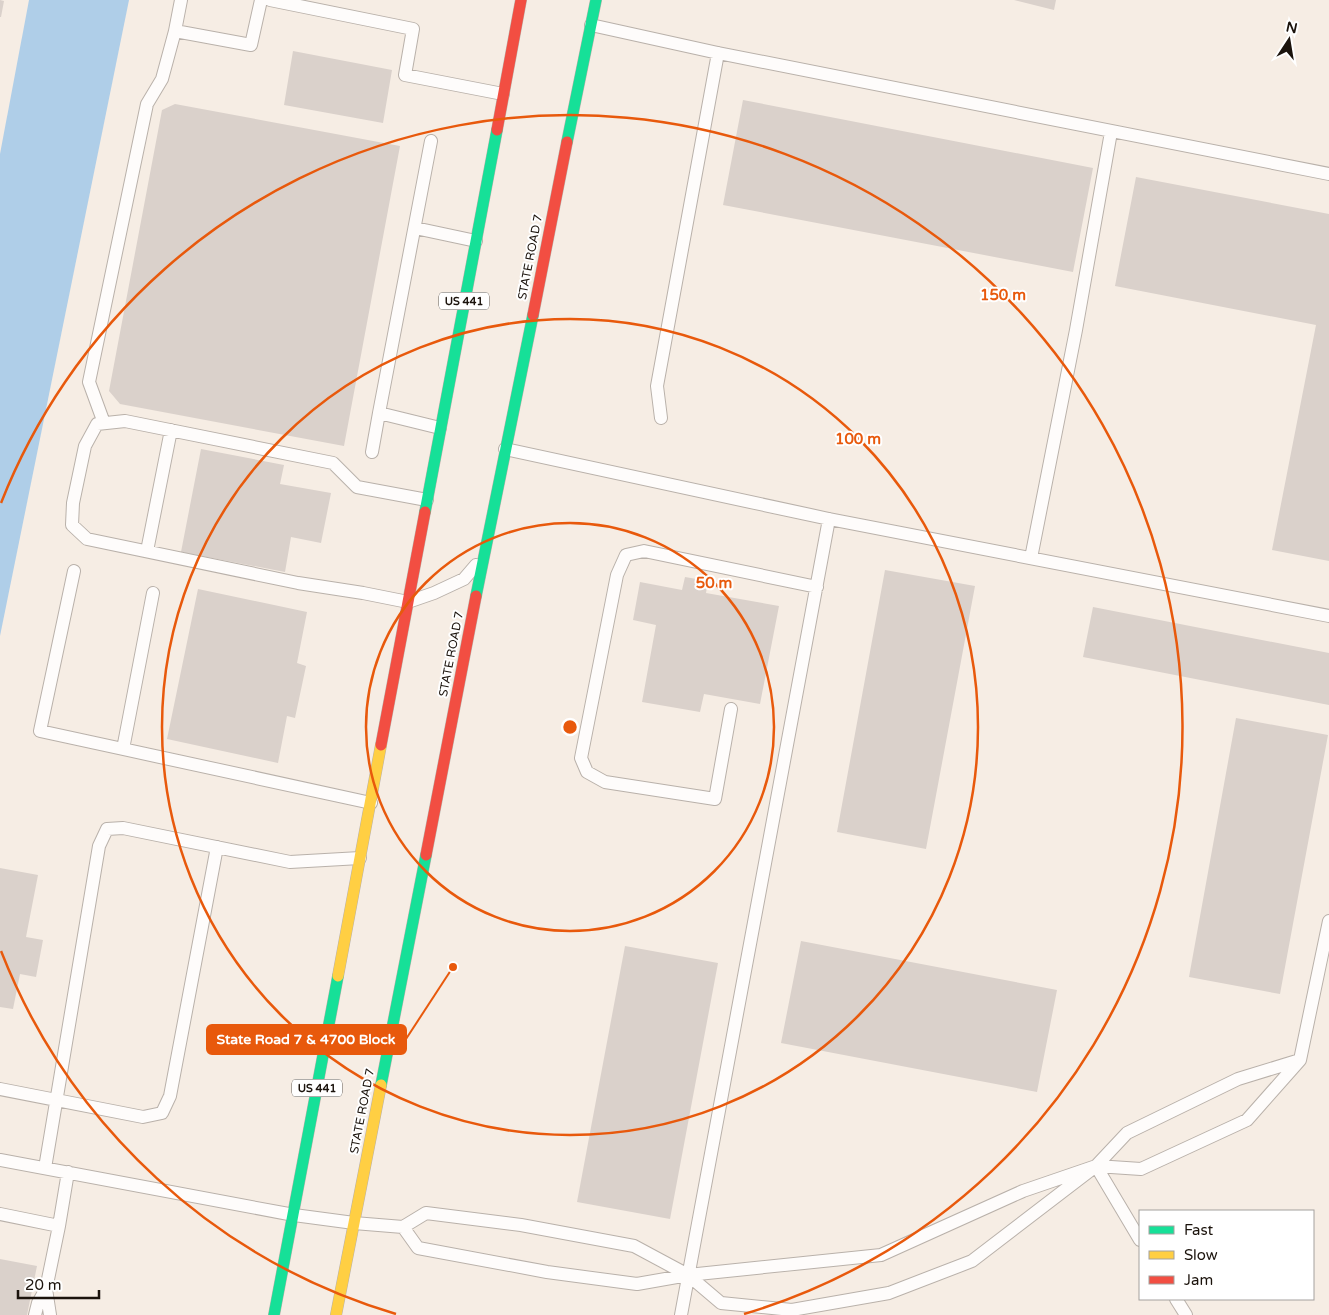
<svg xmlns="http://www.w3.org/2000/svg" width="1329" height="1315" font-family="'Varela Round',sans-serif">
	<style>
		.water { fill: #afcee8 }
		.building { fill: #dad1cb }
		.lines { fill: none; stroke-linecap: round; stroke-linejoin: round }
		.lane-casing { stroke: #b9b1aa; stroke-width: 14 }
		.fast-casing { stroke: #b9b1aa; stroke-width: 12 }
		.slow-casing { stroke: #b9b1aa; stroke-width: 12 }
		.jam-casing { stroke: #b9b1aa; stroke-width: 12 }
		.lane { stroke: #fefcfb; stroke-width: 12 }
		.fast { stroke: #16e098; stroke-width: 11 }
		.slow { stroke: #ffcf43; stroke-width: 11 }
		.jam { stroke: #f24e42; stroke-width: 11 }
		.ring { fill: none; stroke: #e8590c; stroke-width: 2.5 }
		.labels { text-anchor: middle; stroke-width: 4; stroke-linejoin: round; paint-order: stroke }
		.shield { fill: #fff; stroke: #5f5a55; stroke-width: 1 }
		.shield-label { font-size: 11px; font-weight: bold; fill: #1b130c }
		.street-label { font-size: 12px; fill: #1b130c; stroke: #fff }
		.centre { fill: #e8590c; stroke: #fff; stroke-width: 2.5 }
		.ring-label { font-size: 15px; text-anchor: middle; font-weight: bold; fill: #e8590c; stroke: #fff; stroke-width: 4; stroke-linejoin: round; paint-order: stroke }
		.leader { fill: none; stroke: #e8590c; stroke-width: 2 }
		.callout-dot { fill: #e8590c; stroke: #fff; stroke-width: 2 }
		.callout { fill: #e8590c; stroke: #e8590c; stroke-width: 2 }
		.callout-label { font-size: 14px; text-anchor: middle; font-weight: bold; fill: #fff }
	</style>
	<rect width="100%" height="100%" fill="#f6ede4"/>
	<!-- water -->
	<path class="water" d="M29 0H129L0 636V154Z"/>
	<!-- building -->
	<path class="building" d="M0 0 4 1 1 17H0Z
		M1014 0H1056L1054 10Z
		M293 51 392 70 383 123 284 105Z
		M743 100 1093 168 1073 272 723 205Z
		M175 104 400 146 344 446 120 404 109 391 162 110Z
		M1136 177 1329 214V561L1272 550 1316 325 1115 286Z
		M201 449 284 465 280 484 331 493 321 543 291 537 285 572 181 552Z
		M885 570 975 586 926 849 837 832Z
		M685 577 708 581 706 593 779 606 760 704 704 694 700 712 642 702 656 625 633 620 640 582 682 590Z
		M198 589 307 612 297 663 306 666 295 718 287 716 278 763 167 739Z
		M1093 607 1329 653V705L1083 657Z
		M1236 718 1328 735 1280 994 1189 977Z
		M0 868 38 875 26 937 43 940 36 977 20 974 13 1009 0 1007Z
		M801 941 1057 990 1037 1092 781 1043Z
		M625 946 718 963 670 1219 577 1202Z
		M0 1259 37 1266 27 1315H0Z"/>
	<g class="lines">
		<defs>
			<path id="lane" d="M181 0 175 31 251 45 261 0
				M270 0 413 29 405 75 503 94
				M591 25 718 53 1329 174
				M431 141 379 413 440 428
				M415 228 476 241
				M661 418 657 386 718 53
				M104 423 89 382 147 104 162 79 175 31
				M505 449 829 519 1329 616
				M372 452 379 413
				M427 500 357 487 333 463 125 421 97 424 85 446 73 503 72 525 87 539 298 583 363 593 408 602 434 593 464 579 476 565
				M147 551 171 430
				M1031 558 1076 330 1111 132
				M74 571 40 731 123 749
				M153 593 123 749 371 803
				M731 709 715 799 605 782 587 772 581 758 617 575 626 555 644 551 817 587
				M0 1089 143 1117 162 1113 170 1096 217 847
				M0 1160 294 1215 354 1223 403 1227 426 1213 521 1225 634 1246 688 1275 721 1303 792 1310 889 1293 972 1261 1096 1166 1141 1169 1247 1120 1300 1060
				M1096 1166 1140 1240
				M45 1168 99 846 107 829 123 828 290 862 360 858
				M0 1214 59 1226 46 1289 38 1303 35 1315
				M59 1226 68 1172
				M403 1227 418 1248 547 1272 637 1284 688 1275 881 1255 1023 1191 1096 1166 1127 1133 1238 1079 1300 1060 1329 921
				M46 1289 50 1315
				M1176 1299 1186 1315
				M681 1315 829 519"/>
			<path id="fast" d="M567 142 596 0
				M425 512 497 130
				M476 596 533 315
				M381 1085 426 855
				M274 1315 338 976"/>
			<path id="slow" d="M338 976 381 745
				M336 1315 381 1085"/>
			<path id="jam" d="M497 130 521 0
				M533 315 567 142
				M381 745 425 512
				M426 855 476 596"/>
		</defs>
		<!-- lane casing -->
		<use href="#lane" class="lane-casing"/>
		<!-- fast casing -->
		<use href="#fast" class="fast-casing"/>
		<!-- slow casing -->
		<use href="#slow" class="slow-casing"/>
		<!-- jam casing -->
		<use href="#jam" class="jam-casing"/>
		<!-- lane -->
		<use href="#lane" class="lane"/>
		<!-- fast -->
		<use href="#fast" class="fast"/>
		<!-- slow -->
		<use href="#slow" class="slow"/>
		<!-- jam -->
		<use href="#jam" class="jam"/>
	</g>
	<!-- distance rings -->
	<g class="ring">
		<circle cx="570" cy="727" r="204"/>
		<circle cx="570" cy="727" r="408"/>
		<path d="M396 1314A612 612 0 0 1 1 951M1 503A612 612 0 1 1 744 1314"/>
	</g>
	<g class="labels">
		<!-- shield labels -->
		<g class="shield">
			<rect x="439" y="292.5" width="50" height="17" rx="4"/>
			<rect x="292" y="1079.5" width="50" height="17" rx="4"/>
		</g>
		<g class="shield-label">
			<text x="464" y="305">US 441</text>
			<text x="317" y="1092">US 441</text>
		</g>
		<!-- street labels -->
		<g class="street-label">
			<text transform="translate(530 257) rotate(-79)" y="4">STATE ROAD 7</text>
			<text transform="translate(451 654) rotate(-79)" y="4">STATE ROAD 7</text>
			<text transform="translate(362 1111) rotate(-79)" y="4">STATE ROAD 7</text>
		</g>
	</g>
	<circle cx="570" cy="727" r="8" class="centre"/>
	<g class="ring-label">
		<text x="1003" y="300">150 m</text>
		<text x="858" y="444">100 m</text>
		<text x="714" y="588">50 m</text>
	</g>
	<!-- callouts -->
	<path class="leader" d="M453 967L406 1039"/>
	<circle class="callout-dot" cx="453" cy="967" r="5"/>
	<rect class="callout" x="207" y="1025" width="199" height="29" rx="5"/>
	<g class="callout-label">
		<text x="306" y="1044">State Road 7 &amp; 4700 Block</text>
	</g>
	<!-- legend -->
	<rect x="1139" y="1210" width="175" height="90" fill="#ffffff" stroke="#a4a19e"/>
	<rect x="1149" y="1226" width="25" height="8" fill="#16e098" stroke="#a4a19e"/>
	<text x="1184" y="1235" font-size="15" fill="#1b130c">Fast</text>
	<rect x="1149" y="1251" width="25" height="8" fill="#ffcf43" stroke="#a4a19e"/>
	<text x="1184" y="1260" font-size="15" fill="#1b130c">Slow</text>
	<rect x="1149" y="1276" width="25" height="8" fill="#f24e42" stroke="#a4a19e"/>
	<text x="1184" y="1285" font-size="15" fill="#1b130c">Jam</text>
	<!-- north arrow -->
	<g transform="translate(1289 40) rotate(12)" stroke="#ffffff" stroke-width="4" paint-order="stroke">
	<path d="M0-4L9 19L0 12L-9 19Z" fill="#1b130c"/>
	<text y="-8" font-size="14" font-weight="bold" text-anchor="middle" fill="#1b130c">N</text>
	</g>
	<!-- scale -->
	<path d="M18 1290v8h81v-8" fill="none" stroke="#1b130c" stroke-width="2.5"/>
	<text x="25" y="1290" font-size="15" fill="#1b130c" stroke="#ffffff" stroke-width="4" paint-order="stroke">20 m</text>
</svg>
